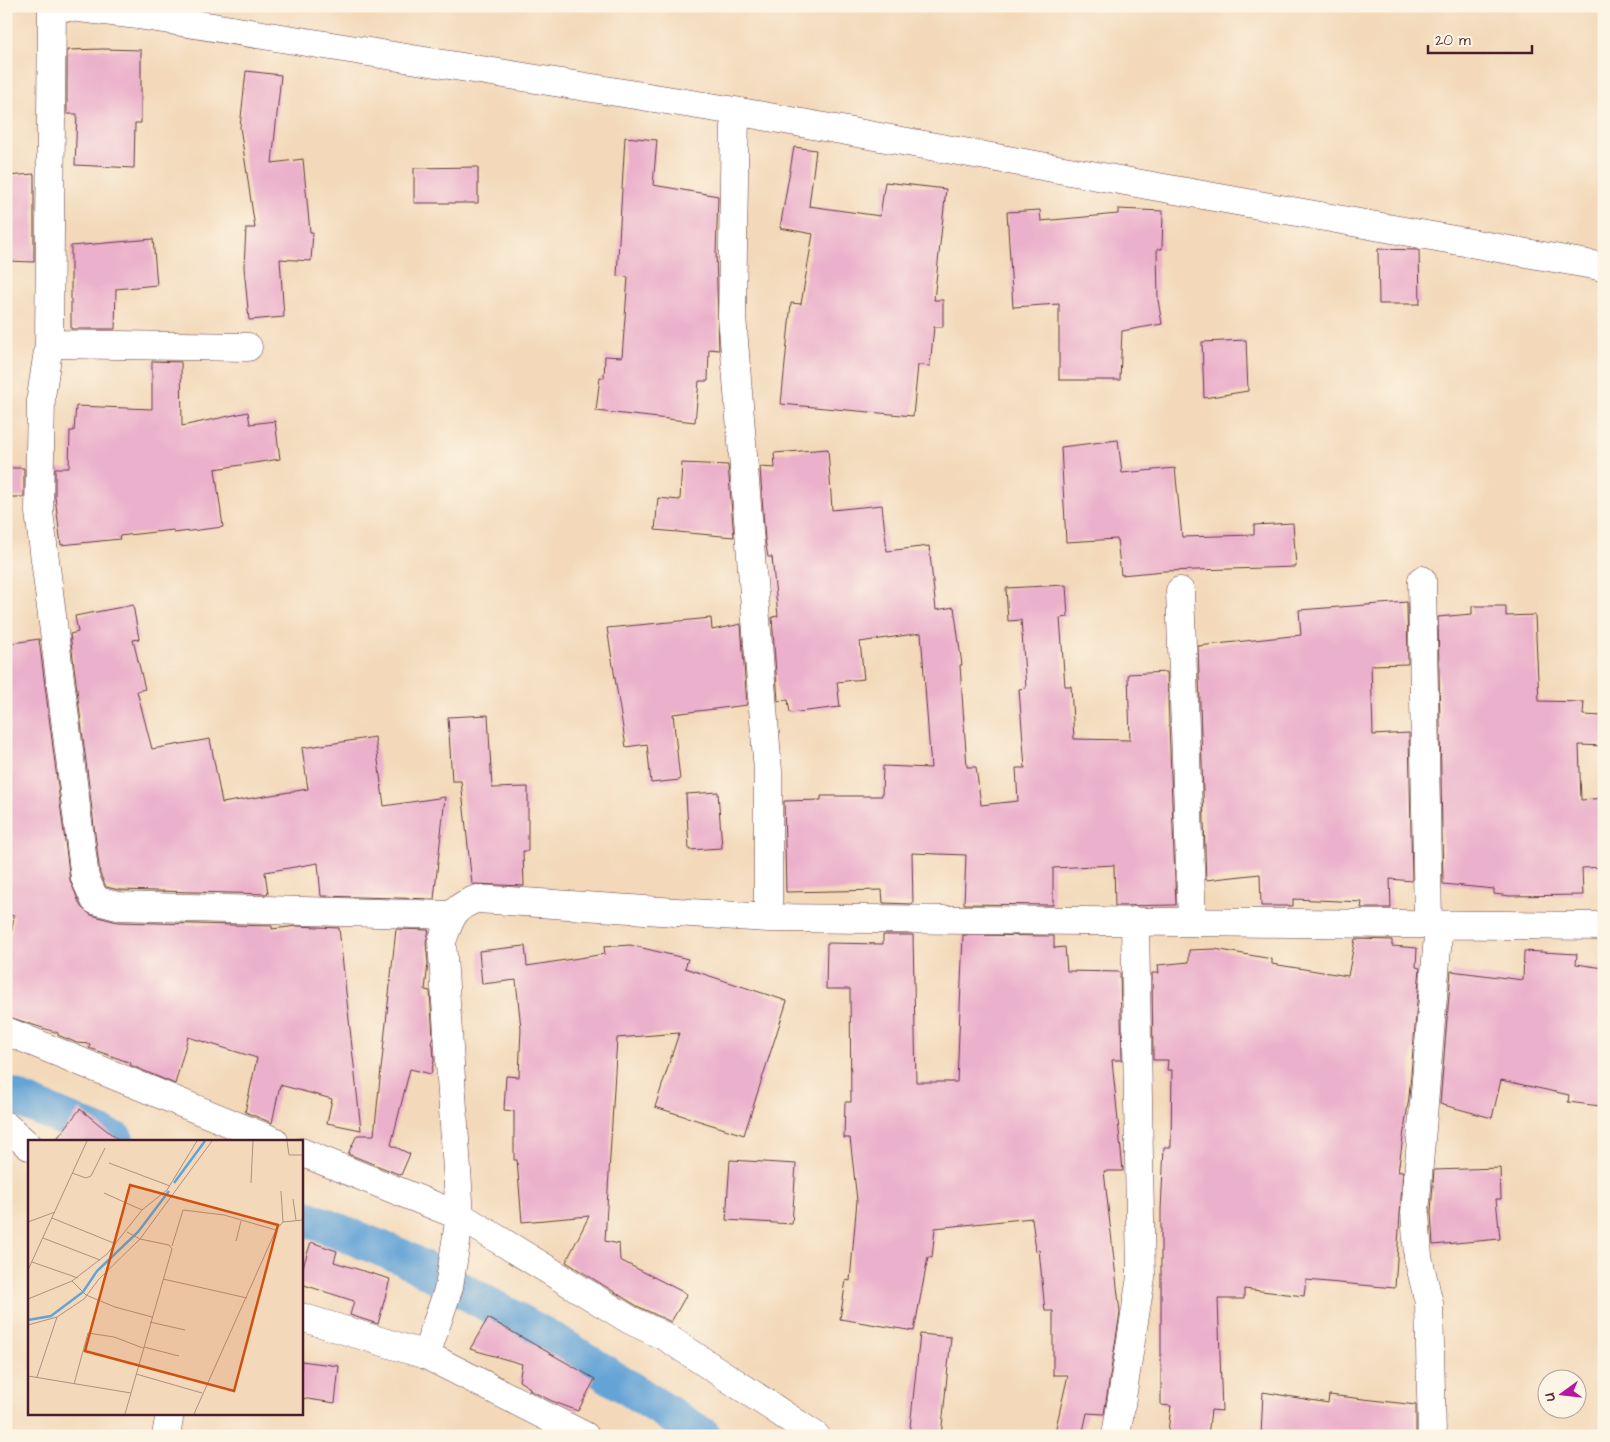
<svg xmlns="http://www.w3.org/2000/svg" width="1610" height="1442" font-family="'Architects Daughter',sans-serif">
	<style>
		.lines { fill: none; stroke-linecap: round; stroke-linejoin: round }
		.canal { stroke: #63a3d6; stroke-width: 36 }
		.building { fill: #ebb0cb }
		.minor-casing { stroke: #633b40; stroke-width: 29 }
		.tertiary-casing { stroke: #633b40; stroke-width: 29 }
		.minor { stroke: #fff; stroke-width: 28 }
		.tertiary { stroke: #fff; stroke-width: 28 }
		.inset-river { fill: none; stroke: #63a3d6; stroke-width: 2.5 }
		.inset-road { fill: none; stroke: #af8f81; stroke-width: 1 }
		.view { fill: #d05011; fill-opacity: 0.15; stroke: #d05011; stroke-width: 2.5 }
		.inset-edge { fill: none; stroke: #4a1f2b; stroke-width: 2.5 }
	</style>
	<rect width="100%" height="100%" fill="#fcf5e5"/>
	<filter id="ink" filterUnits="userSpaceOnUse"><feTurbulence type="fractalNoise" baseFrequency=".02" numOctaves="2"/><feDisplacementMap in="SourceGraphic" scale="10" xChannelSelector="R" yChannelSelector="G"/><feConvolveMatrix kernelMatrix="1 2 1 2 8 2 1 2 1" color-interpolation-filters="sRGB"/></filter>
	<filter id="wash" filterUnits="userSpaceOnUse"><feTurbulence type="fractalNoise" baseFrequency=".0096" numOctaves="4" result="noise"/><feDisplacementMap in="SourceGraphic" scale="20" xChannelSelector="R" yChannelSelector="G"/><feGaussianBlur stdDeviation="1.12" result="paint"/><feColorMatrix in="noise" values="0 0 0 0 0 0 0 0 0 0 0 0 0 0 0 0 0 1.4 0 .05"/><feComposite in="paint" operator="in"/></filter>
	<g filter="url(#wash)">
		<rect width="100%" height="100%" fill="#f3d9ba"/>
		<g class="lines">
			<!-- canal -->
			<path class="canal" d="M6 1094 116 1140
				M301 1216 402 1257 555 1341 704 1436"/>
		</g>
		<g id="blocks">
			<!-- building -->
			<path class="building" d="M103 49 141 50V123H135L134 168 75 165 77 114H67V50Z
				M246 71 281 75 272 163 303 159 310 232H313L311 261 280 259 284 317 249 320 244 267 246 228H255L240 127Z
				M625 137 657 140 653 185 718 196 716 253 719 350 709 349 708 381H699L695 422 596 411 600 377 604 378 605 356 622 357 628 277 617 276Z
				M794 147 816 150 809 206 880 216 885 182 946 189 934 300H943V327H934L930 366 918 365 913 416 781 404 791 303 801 304 813 234 780 228Z
				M478 167V203H414V168Z
				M34 174V262L6 261V176Z
				M1118 209 1163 211 1162 249H1157L1158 300 1162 324 1122 331 1120 380H1059V304L1013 307 1007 212 1040 210 1041 221 1118 214Z
				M153 239 157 285 116 289 115 329H71V246Z
				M1378 249 1419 250 1420 304H1379Z
				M1246 340 1248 391 1204 398 1202 342Z
				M152 361 181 362 182 426 248 412 250 424 275 421 280 459 215 469 223 527 174 533 173 530 119 536 120 539 61 545 55 497V468H69L70 431H74L76 406 152 409Z
				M1118 440 1122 473 1175 468 1182 537 1254 535V525L1293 523 1296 567 1164 571 1121 575 1117 539 1066 542 1061 447Z
				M828 449 832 510 882 505 887 551 929 546 936 610 954 607 962 665H960L967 767H976L981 805 1018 801 1016 768H1025L1019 689 1026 688 1021 620 1008 621 1006 588 1066 585 1068 617 1060 618 1065 686H1071L1074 739 1130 740 1128 674 1167 672 1176 905 1115 906 1114 865 1053 868V905L964 904 966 855 912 853 913 904 883 903 882 890 786 892 784 801 821 800V796H882L883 766 931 768 921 633 860 642 864 679 837 682 840 707 790 713 788 700 778 701 772 617 778 616 772 557H768L765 540 760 467 775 468 774 453Z
				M682 463 728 465 734 537 655 530 658 498 680 500Z
				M6 468H24V497H6Z
				M1407 602 1408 664 1371 665 1373 735 1409 733 1412 881 1390 879 1391 908H1361L1362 902 1293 899V906H1261L1260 874 1206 880 1198 646 1301 635 1299 610Z
				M133 605 139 639 133 640 145 689 137 691 152 749 210 739 222 803 308 789 302 748 375 737 384 806 445 797 434 899 321 896 318 863 265 872 268 894 119 890 106 887 100 874 70 634 78 632 75 616Z
				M1472 606H1506V616L1535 615 1539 701 1584 702 1583 715 1604 716V746L1579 745 1581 800 1604 798V867L1582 868 1583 895 1510 896 1494 894V889L1443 884 1438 617 1472 614Z
				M711 618 712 630 741 624 747 705 673 714 680 780 651 783 647 744 626 747 607 628Z
				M39 639 70 880 81 907 91 915 117 922 272 926V929L297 926 339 928 361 1130 327 1123 332 1099 280 1085 272 1123 245 1112 257 1058 188 1037 175 1084 130 1065 131 1063 89 1048 90 1044 77 1043 58 1035V1033L6 1016V965L14 916 6 915V644Z
				M488 715 492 788 528 787V851H523L524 886 472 884 461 781H452L448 717Z
				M718 792 722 848 689 850 686 794Z
				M396 929 429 930 426 942 428 963 425 990 430 991 433 1037 431 1044H433L434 1061 431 1074 410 1069 391 1145 410 1154 401 1175 348 1154 357 1135H374Z
				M883 935H913L916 1082H957L963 935 1054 936V948L1065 947 1067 971 1120 972 1122 1060H1112L1123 1171H1104L1120 1313 1104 1414 1087 1413 1082 1436H1054L1068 1375H1053V1311H1045L1039 1250 1036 1251 1032 1218 935 1228 932 1258 928 1257 914 1331 840 1319 846 1280 850 1281 857 1200 850 1138H844L845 1102H851L850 989H826L827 943 883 944Z
				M1355 939 1392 940V946L1417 948 1416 967 1420 968 1409 1097 1398 1172 1403 1171 1395 1288 1306 1280 1304 1296 1244 1289V1299H1218L1222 1411 1211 1410 1208 1436 1168 1432 1171 1406 1161 1405V1210L1164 1147H1171L1172 1070H1167L1168 1060H1153L1152 973H1159L1158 965 1189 962V950L1215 949 1272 959V964L1348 976Z
				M630 945 688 959 685 968 787 1001 744 1135 655 1107 679 1033 617 1038 605 1241 619 1244 620 1260 687 1294 671 1322 637 1306 566 1262 589 1216 522 1222 517 1160H514V1111L504 1110 506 1076 519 1077 521 1028 516 980 482 984 479 951 525 946 527 966 605 954 604 947Z
				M1524 951 1577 954 1576 964 1604 968V1082L1600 1106 1568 1102 1569 1095 1501 1080 1492 1118 1440 1104 1451 971 1523 980Z
				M80 1109 120 1141H55Z
				M730 1160 796 1164 792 1224 726 1220Z
				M1500 1168 1501 1199H1496L1500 1239 1433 1245 1431 1212 1434 1170Z
				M311 1242 337 1251 334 1262 390 1279 378 1324 350 1315 354 1301 301 1284V1273Z
				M488 1318 595 1379 578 1411 552 1401 529 1390 530 1388 519 1381 522 1364 470 1349Z
				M920 1334 951 1337 941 1436H909Z
				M301 1361 339 1366 335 1403 301 1398Z
				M1263 1392 1328 1403 1329 1395 1416 1405V1436H1261Z"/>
		</g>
	</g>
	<g filter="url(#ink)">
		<use href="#blocks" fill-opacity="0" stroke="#633b40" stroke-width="1"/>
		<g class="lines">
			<defs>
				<path id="minor" d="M52 6 49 344 41 397 39 512 85 878 95 900 117 906 452 915
					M62 6 138 15 735 111 1604 267
					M735 111 732 316 768 771V918
					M49 344 248 347
					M1422 580 1428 924
					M1180 591 1192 922
					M6 1031 274 1141
					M301 1152 460 1216 630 1320 666 1337 816 1436
					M426 1355 449 1287 460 1216 442 941C451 918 452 907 477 899L768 918 1604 926
					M166 1436 170 1413
					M1116 1436 1141 1277 1135 921
					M1432 1436 1429 1303 1418 1257 1415 1212 1439 924"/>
				<path id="tertiary" d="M6 1126 29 1146
					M301 1317 426 1355 585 1436"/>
			</defs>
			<!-- minor casing -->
			<use href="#minor" class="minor-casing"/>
			<!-- tertiary casing -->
			<use href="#tertiary" class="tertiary-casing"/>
			<!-- minor -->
			<use href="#minor" class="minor"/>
			<!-- tertiary -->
			<use href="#tertiary" class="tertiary"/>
		</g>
	</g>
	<!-- overview -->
	<g transform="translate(28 1140)">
		<rect width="275" height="275" fill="#f3d9ba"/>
		<path class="inset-river" d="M146 43 177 1M0 180 23 176 55 152 69 131 110 92 141 51"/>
		<path class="inset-road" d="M259 1 261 15H275M81 23 142 46M44 33 58 38 63 36 77 8M223 43 225 1M253 51 255 82M76 53 114 70M265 59 268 80M24 78 88 104M0 82 27 72M15 98 72 120M208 101 213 81M144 106 155 70 196 75 248 90M4 122 50 138M0 130 59 1M135 139 219 158M44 141 58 155 87 167 124 177M0 159 44 141 79 114 114 70 139 50 169 1M122 182 157 190M0 185 29 177 56 159 71 139 112 99 184 1M116 207 151 216M108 234 174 253M0 236 103 253M9 237 29 177M46 244 60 193 86 197 115 208M97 274 144 109 141 105 112 99 99 92M166 274 248 90 255 82 275 80"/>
		<path class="view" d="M102 45 250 85 206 251 57 211Z"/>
		<rect width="275" height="275" class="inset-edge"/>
	</g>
	<!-- margin -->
	<rect width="1610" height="1442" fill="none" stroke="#fcf5e5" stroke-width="25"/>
	<!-- north arrow -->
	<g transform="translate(1562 1394) rotate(255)"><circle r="24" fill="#fcf5e5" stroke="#b59f9b"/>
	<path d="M0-4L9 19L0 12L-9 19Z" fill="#b5179e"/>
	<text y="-8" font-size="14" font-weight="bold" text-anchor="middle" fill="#4a1f2b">U</text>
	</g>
	<!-- scale -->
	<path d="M1428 45v8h104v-8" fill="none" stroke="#4a1f2b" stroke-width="2.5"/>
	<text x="1435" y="45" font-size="15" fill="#4a1f2b" stroke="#fcf5e5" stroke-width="4" paint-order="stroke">20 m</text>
</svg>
